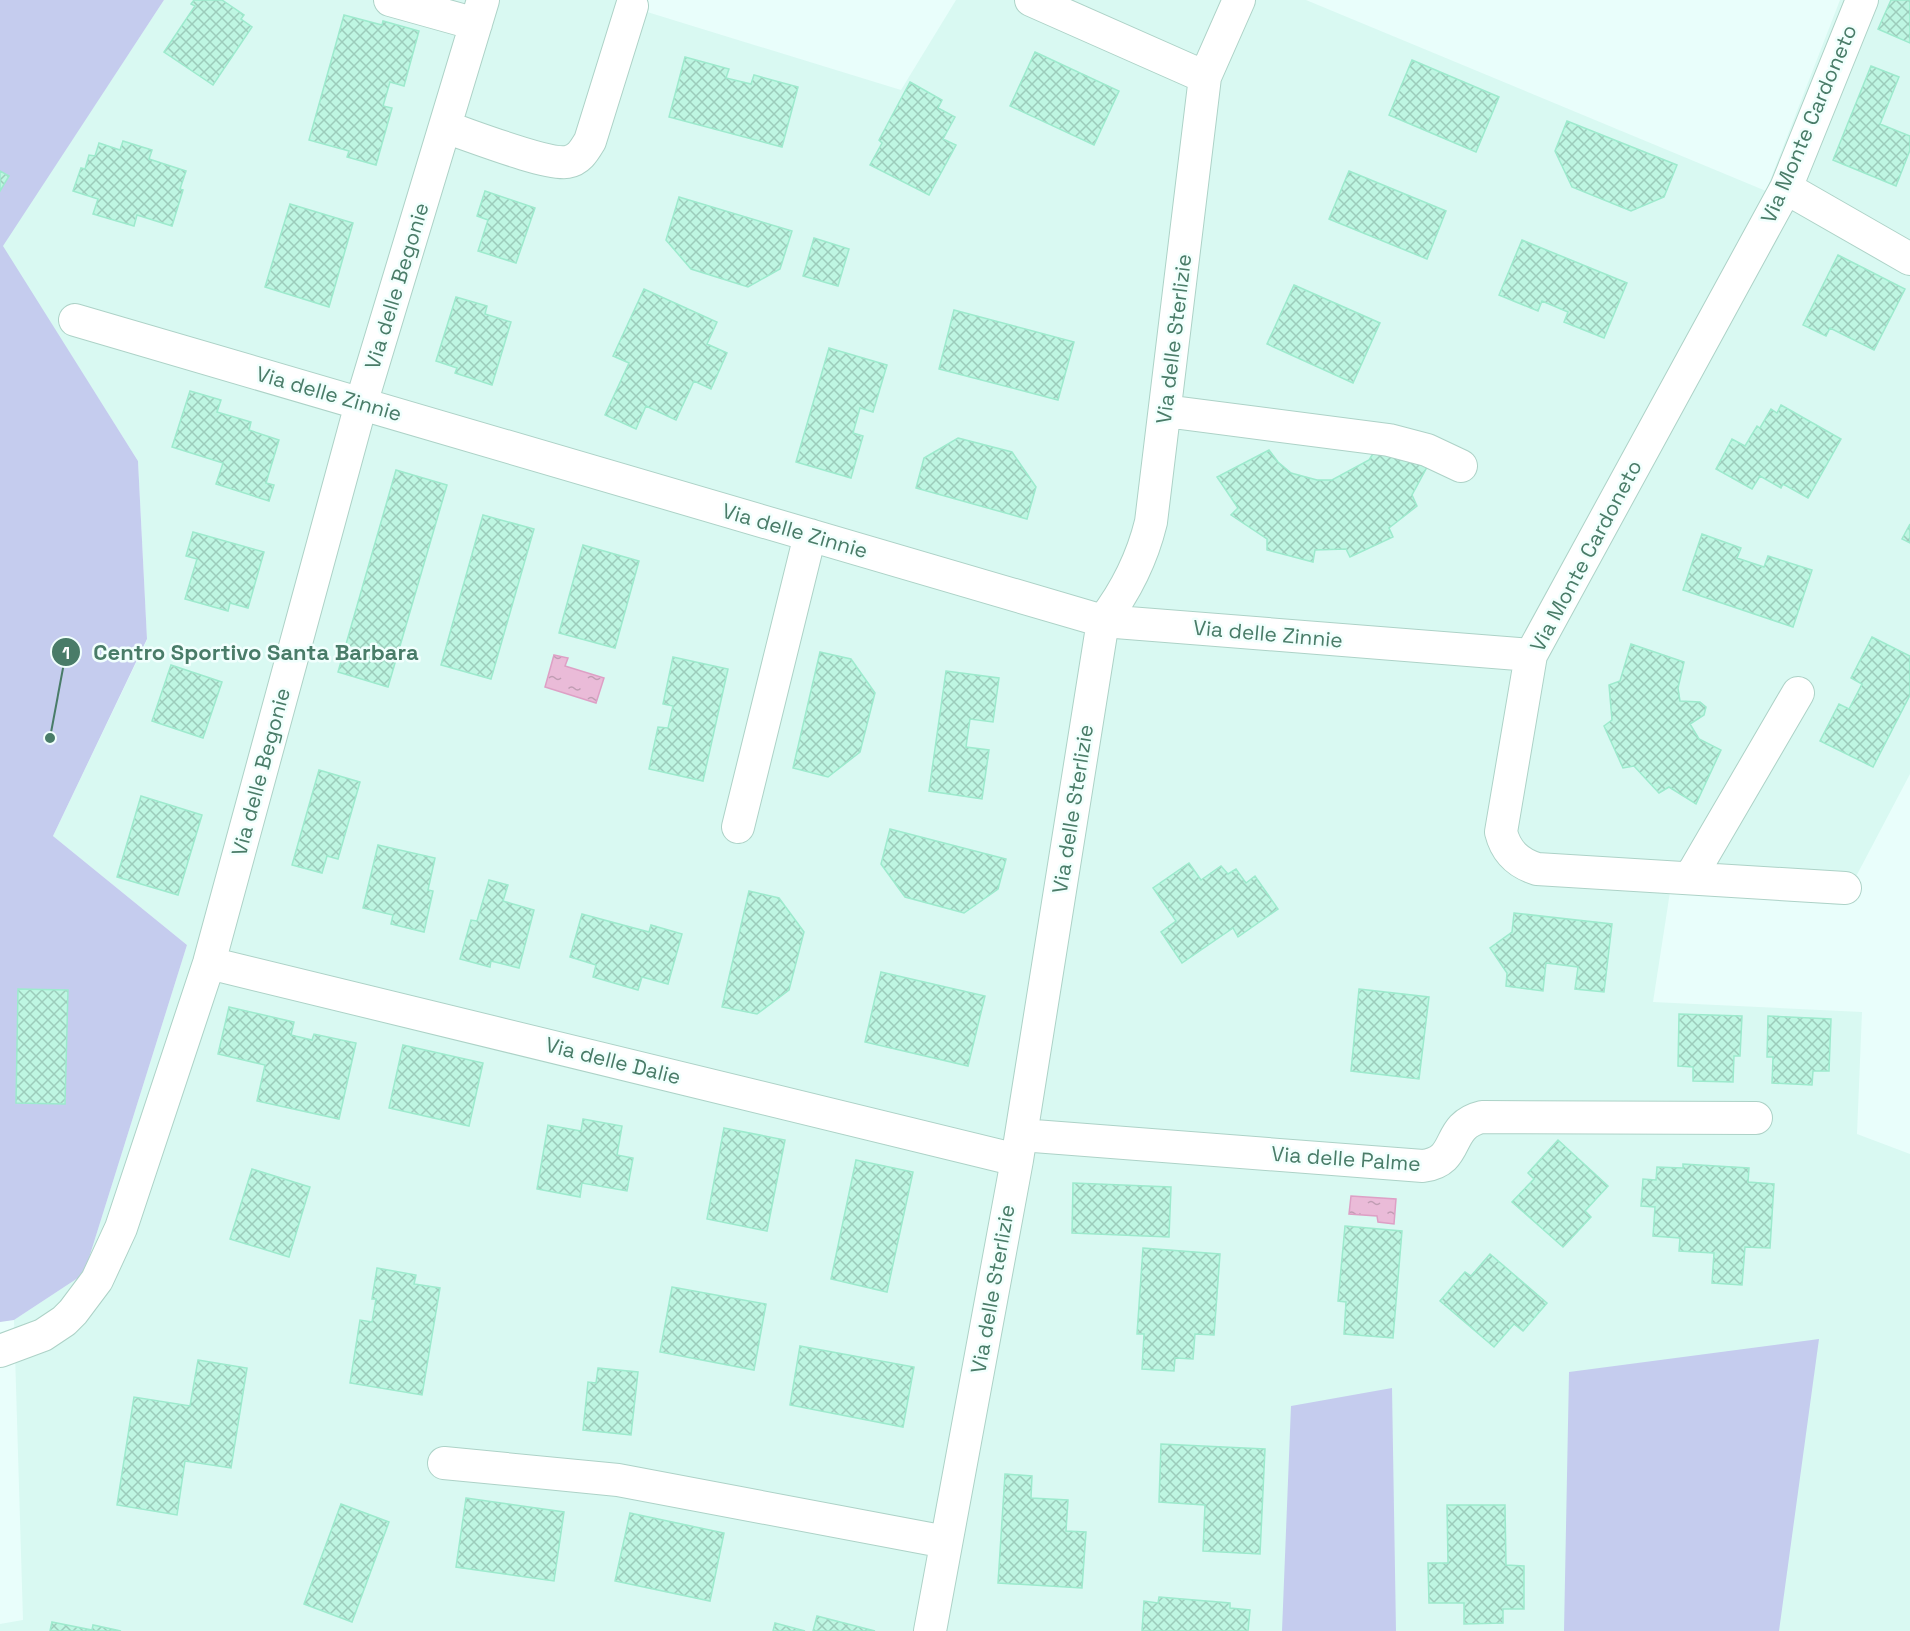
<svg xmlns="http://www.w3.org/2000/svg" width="1910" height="1631" font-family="'Space Grotesk',sans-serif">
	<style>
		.residential { fill: #d9f9f2 }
		.grass { fill: #c5ccee }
		.water { fill: url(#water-ripples); stroke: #dda0c5; stroke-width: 1.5 }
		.building { fill: url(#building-cross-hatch); stroke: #9deacd; stroke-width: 1.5 }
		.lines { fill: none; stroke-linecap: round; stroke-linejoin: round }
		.minor-casing { stroke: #add2c7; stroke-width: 34 }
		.minor { stroke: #fff; stroke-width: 32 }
		.labels { text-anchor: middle; stroke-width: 5; stroke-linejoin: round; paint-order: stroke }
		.street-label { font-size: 21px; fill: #497c68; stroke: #f1fffd }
		.leader { fill: none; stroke: #497c68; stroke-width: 2 }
		.callout-dot { fill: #497c68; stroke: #f1fffd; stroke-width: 2 }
		.mark-label { font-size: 18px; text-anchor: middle; font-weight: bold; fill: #fff }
		.callout-label { font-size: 22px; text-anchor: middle; font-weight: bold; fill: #497c68; stroke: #f1fffd; stroke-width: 5; stroke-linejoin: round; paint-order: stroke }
	</style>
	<defs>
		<pattern id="water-ripples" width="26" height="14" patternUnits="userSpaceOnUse" patternTransform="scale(1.5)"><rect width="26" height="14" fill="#eabbd8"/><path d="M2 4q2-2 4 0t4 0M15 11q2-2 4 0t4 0" fill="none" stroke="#c09db3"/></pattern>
		<pattern id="building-cross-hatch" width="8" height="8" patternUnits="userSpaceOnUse" patternTransform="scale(1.5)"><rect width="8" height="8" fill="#bef6e2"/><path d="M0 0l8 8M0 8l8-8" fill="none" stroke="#9cccbb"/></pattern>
	</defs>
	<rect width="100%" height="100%" fill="#e9fefb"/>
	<!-- residential -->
	<path class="residential" d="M164 0H618V3L901 90 956 0H1306L1766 191 1840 0H1910V774L1841 905 1670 892 1653 1002 1862 1012 1857 1134 1910 1154V1631H0V1624L23 1620 14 1320 84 1274 187 945 53 836 147 640 138 461 2 246Z"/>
	<!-- grass -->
	<path class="grass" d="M0 0H164L3 246 138 461 147 639 53 836 187 945 84 1274 14 1320 0 1322Z
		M1819 1339 1779 1631H1564L1569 1372Z
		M1392 1388 1396 1631H1282L1291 1406Z"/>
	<!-- water -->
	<path class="water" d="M554 655 568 658 565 666 604 678 596 703 545 687Z
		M1351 1196 1396 1199 1394 1224 1378 1222 1377 1216 1349 1214Z"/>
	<!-- building -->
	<path class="building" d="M194 0H222L244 15 241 19 252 27 213 85 164 52 195 6 191 4Z
		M1891 0H1910V43L1878 29Z
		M344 15 382 25 383 21 419 31 404 86 390 82 383 106 392 108 376 165 347 157 349 151 309 140Z
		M1035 52 1119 91 1094 145 1010 106Z
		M685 57 729 69 726 78 751 84 754 75 798 87 782 147 669 117Z
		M1412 60 1499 97 1476 152 1389 115Z
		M1871 66 1899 77 1880 124 1910 136V150L1896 186 1833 160Z
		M910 82 942 100 938 108 955 117 943 139 956 145 929 195 870 165 882 143 879 140Z
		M1567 121 1677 165 1664 197 1631 211 1572 187 1555 151Z
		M123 141 152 150 149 159 186 171 180 189 183 190 172 226 137 215 134 226 93 214 98 199 73 191 81 168 85 169 89 155 95 156 99 143 120 150Z
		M0 171 9 176 0 191Z
		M1349 171 1446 211 1427 259 1329 219Z
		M485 191 535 208 516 263 478 251 488 220 477 216Z
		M679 197 792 231 780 269 748 287 691 269 666 240Z
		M290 204 353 223 329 307 265 287Z
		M814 238 849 249 838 286 803 276Z
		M1522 240 1627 283 1604 338 1564 322 1568 312 1542 301 1538 311 1499 295Z
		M1838 255 1905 289 1874 350 1830 328 1826 336 1803 325Z
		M1294 285 1380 323 1353 383 1267 344Z
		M644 289 717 322 707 344 727 353 711 389 694 381 676 420 646 406 636 429 605 415 629 363 613 356Z
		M456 297 487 306 485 314 511 322 492 385 455 373 457 368 436 361Z
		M954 310 1074 342 1058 400 939 369Z
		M829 348 887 365 873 412 860 408 853 433 863 436 851 478 796 462Z
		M190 391 221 400 217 412 251 422 249 430 279 440 266 483 274 485 269 501 216 484 223 463 172 447Z
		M1781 405 1841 439 1808 498 1783 484 1781 488 1760 476 1752 489 1716 469 1732 439 1745 446 1757 426 1760 428 1771 409 1777 413Z
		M958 438 1012 452 1036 487 1027 519 916 488 924 458Z
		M1378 446 1427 467 1412 495 1417 506 1389 528 1393 537 1350 557 1346 549 1315 550 1313 562 1267 550V539L1231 515 1238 508 1217 477 1269 450 1278 462 1291 473 1317 480H1332L1369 460Z
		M396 470 447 485 388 687 338 672Z
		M483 515 534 529 491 679 441 665Z
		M1910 524V543L1902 539Z
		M193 532 264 552 248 608 230 603 228 611 185 599 197 559 186 556Z
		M1702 534 1741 548 1737 558 1764 567 1768 556 1812 570 1793 627 1683 590Z
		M583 545 639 561 615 648 559 633Z
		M1872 637 1910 656V695L1873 767 1820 741 1839 704 1849 709 1862 684 1851 678Z
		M1631 644 1684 662 1678 688 1680 701 1700 702 1706 707 1704 715 1690 724 1699 739 1721 750 1696 804 1669 787 1659 793 1634 766 1623 768 1604 726 1612 720 1609 685 1620 681Z
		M820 652 851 659 875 693 860 752 828 777 793 768Z
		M673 657 728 669 703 781 649 769 658 727 668 728 673 706 663 704Z
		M171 665 222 682 203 738 152 721Z
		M946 671 999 678 993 722 970 719 966 747 989 750 982 799 929 791Z
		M319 770 360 782 338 859 327 856 322 873 292 865Z
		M141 796 202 815 178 895 117 877Z
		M890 829 1006 859 998 889 964 913 905 897 881 864Z
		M378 845 435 858 428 890 433 891 424 932 391 924 393 915 363 908Z
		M1189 863 1201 880 1221 866 1228 874 1236 869 1246 883 1255 876 1278 909 1238 937 1233 928 1182 963 1161 932 1176 921 1153 888Z
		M489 880 508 885 503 901 534 910 519 968 491 961 490 967 460 959 471 920 477 921Z
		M749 891 779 898 804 932 789 990 757 1014 722 1007Z
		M1514 913 1612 924 1604 992 1575 989 1578 967 1546 963 1543 991 1506 986 1507 973 1490 948 1512 932Z
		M582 914 649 932 651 925 682 934 668 984 642 977 638 990 593 977 596 965 570 957Z
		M881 972 985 996 968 1066 865 1042Z
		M18 989 68 990 65 1104 16 1103Z
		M1359 989 1429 997 1419 1079 1351 1071Z
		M229 1007 294 1022 291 1035 312 1040 314 1034 356 1043 339 1119 257 1101 265 1065 218 1054Z
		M1679 1014 1742 1016 1740 1056H1734L1733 1082 1693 1081V1067L1678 1066Z
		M1768 1016 1831 1019 1829 1071H1813L1812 1085 1772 1083 1773 1057H1767Z
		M403 1045 483 1063 469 1126 389 1108Z
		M583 1119 622 1126 617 1155 633 1158 627 1191 582 1183 580 1197 537 1189 548 1125 581 1131Z
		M724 1128 785 1140 767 1231 707 1219Z
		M1558 1140 1608 1186 1585 1211 1591 1217 1563 1247 1512 1202 1534 1179 1528 1173Z
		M856 1160 913 1172 887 1292 831 1279Z
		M1683 1164 1749 1168 1748 1182 1774 1184 1770 1248 1745 1247 1742 1285 1712 1283 1714 1253 1679 1251 1680 1238 1653 1236 1655 1207 1641 1206 1643 1179 1656 1180 1657 1167 1683 1168Z
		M252 1169 310 1187 289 1257 230 1239Z
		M1073 1183 1171 1187 1169 1237 1072 1233Z
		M1345 1226 1402 1231 1393 1338 1344 1334 1346 1302 1338 1301Z
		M1143 1248 1220 1254 1214 1335 1195 1334 1193 1359 1175 1358 1174 1371 1142 1369 1144 1334H1137Z
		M1490 1254 1547 1303 1523 1331 1514 1324 1494 1347 1440 1301 1465 1272 1471 1276Z
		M377 1268 416 1275 414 1284 440 1288 422 1395 350 1383 360 1320 372 1322 376 1299H372Z
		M672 1287 766 1304 754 1370 660 1352Z
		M800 1346 914 1367 903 1427 790 1405Z
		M198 1360 247 1368 231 1468 185 1461 177 1515 117 1505 134 1397 190 1406Z
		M598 1368 638 1372 631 1435 583 1430 588 1382 596 1383Z
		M1161 1444 1265 1449 1260 1554 1203 1551 1205 1505 1159 1502Z
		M1005 1474 1032 1476 1031 1498 1068 1500 1066 1531 1086 1532 1082 1588 998 1583Z
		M466 1498 564 1512 554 1581 456 1567Z
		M341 1504 389 1522 352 1622 304 1604Z
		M1447 1505H1505L1506 1565 1524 1566V1609H1503V1623L1464 1624V1603H1429L1428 1563H1448Z
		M630 1513 724 1533 710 1601 615 1581Z
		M1159 1597 1230 1603V1608L1250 1610 1248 1631H1142L1144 1601 1158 1603Z
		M817 1616 875 1631H813Z
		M52 1622 92 1630 93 1625 121 1631H50Z
		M775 1623 805 1631H773Z"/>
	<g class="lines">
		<defs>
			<path id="minor" d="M390 0 476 24
				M1031 0 1205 77
				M445 127C470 135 545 165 567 162 579 160 584 151 590 141L632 6
				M1786 188 1910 259
				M75 320 1103 621 1531 655
				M1165 411 1389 440 1427 450 1461 466
				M738 827 810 535
				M1690 878 1798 693
				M1845 888 1537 869C1518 863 1506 852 1501 832L1531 655 1786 188 1862 0
				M209 963 1017 1160
				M1021 1135 1423 1166C1462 1161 1444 1126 1482 1117L1756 1118
				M0 1351 43 1335 64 1321 73 1312 97 1280 121 1228 209 963 361 404 483 0
				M444 1463 618 1480 946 1542
				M930 1631 1017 1160 1103 621C1126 591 1142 559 1151 522L1205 77 1239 0"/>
		</defs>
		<!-- minor casing -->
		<use href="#minor" class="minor-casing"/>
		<!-- minor -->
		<use href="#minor" class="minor"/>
	</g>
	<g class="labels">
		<!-- street labels -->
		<g class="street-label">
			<text transform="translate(1809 124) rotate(-67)" y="7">Via Monte Cardoneto</text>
			<text transform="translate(397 286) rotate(-73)" y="7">Via delle Begonie</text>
			<text transform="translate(1174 339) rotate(-83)" y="7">Via delle Sterlizie</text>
			<text transform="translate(329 394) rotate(16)" y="7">Via delle Zinnie</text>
			<text transform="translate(795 531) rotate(16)" y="7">Via delle Zinnie</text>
			<text transform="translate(1586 556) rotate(-62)" y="7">Via Monte Cardoneto</text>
			<text transform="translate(1268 634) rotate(5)" y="7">Via delle Zinnie</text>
			<text transform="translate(261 772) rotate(-75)" y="7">Via delle Begonie</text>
			<text transform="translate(1073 809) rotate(-81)" y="7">Via delle Sterlizie</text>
			<text transform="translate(613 1061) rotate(14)" y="7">Via delle Dalie</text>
			<text transform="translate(1346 1159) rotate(4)" y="7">Via delle Palme</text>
			<text transform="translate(993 1289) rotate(-80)" y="7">Via delle Sterlizie</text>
		</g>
	</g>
	<!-- callouts -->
	<path class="leader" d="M50 738L66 652"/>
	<g class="callout-dot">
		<circle cx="50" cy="738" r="6"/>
		<circle cx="66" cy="652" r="15"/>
	</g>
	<g class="mark-label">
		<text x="66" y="659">1</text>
	</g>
	<g class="callout-label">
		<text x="256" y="660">Centro Sportivo Santa Barbara</text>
	</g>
</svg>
